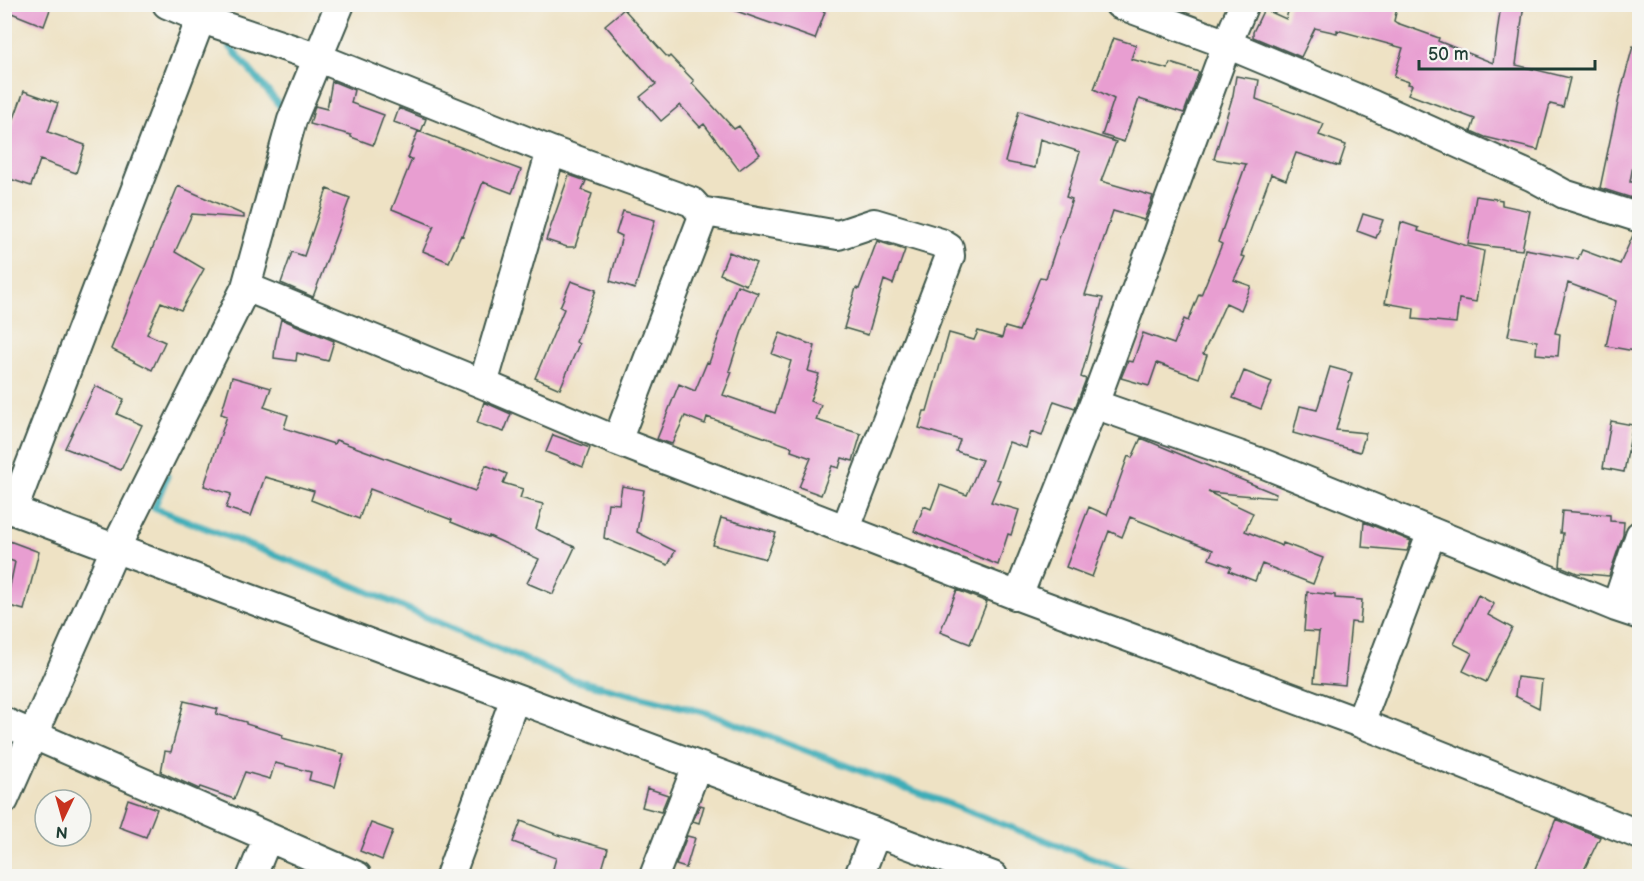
<svg xmlns="http://www.w3.org/2000/svg" width="1644" height="881" font-family="'Balsamiq Sans',sans-serif">
	<style>
		.lines { fill: none; stroke-linecap: round; stroke-linejoin: round }
		.stream { stroke: #3dadb8; stroke-width: 7 }
		.building { fill: #e89ed1 }
		.minor-casing { stroke: #3e564a; stroke-width: 32 }
		.minor { stroke: #fff; stroke-width: 28 }
	</style>
	<rect width="100%" height="100%" fill="#f6f6f2"/>
	<filter id="ink" filterUnits="userSpaceOnUse"><feTurbulence type="fractalNoise" baseFrequency=".0167" numOctaves="2"/><feDisplacementMap in="SourceGraphic" scale="12" xChannelSelector="R" yChannelSelector="G"/><feConvolveMatrix kernelMatrix="1 2 1 2 8 2 1 2 1" color-interpolation-filters="sRGB"/></filter>
	<filter id="wash" filterUnits="userSpaceOnUse"><feTurbulence type="fractalNoise" baseFrequency=".008" numOctaves="4" result="noise"/><feDisplacementMap in="SourceGraphic" scale="24" xChannelSelector="R" yChannelSelector="G"/><feGaussianBlur stdDeviation="1.35" result="paint"/><feColorMatrix in="noise" values="0 0 0 0 0 0 0 0 0 0 0 0 0 0 0 0 0 1.4 0 .05"/><feComposite in="paint" operator="in"/></filter>
	<g filter="url(#wash)">
		<rect width="100%" height="100%" fill="#eee2c4"/>
		<g class="lines">
			<!-- stream -->
			<path class="stream" d="M222 37 286 113
				M167 476 154 508 352 585 570 679 707 713 1140 876"/>
		</g>
		<g id="blocks">
			<!-- building -->
			<path class="building" d="M4 4H52L44 26 4 10Z
				M726 4H804L825 12 815 39 725 7Z
				M1290 4H1398L1394 21 1397 23 1439 38 1438 41 1493 63 1501 4H1524L1516 65 1570 78 1563 107 1550 104 1538 150 1485 137 1471 131 1475 119 1408 94 1412 85 1408 84 1409 82 1394 77 1403 48 1337 30V33L1315 28 1301 57 1253 37V32L1264 9 1286 19Z
				M624 9 668 58 670 56 694 81 692 83 734 129 739 126 760 154 739 170 704 124 700 127 680 105 661 121 640 97 656 84 605 25Z
				M1113 38 1136 45 1131 59 1168 69 1170 63 1199 72 1184 113 1139 99 1124 142 1102 135 1114 99 1094 89Z
				M1633 46 1640 47V127L1630 182H1635L1632 198 1600 188 1619 98Z
				M1236 76 1259 80 1256 99 1324 124 1319 135 1346 145 1339 166 1296 153 1286 180 1271 174 1241 256 1245 257 1234 280 1251 286 1241 310 1226 303 1203 354 1207 355 1199 378 1157 363 1149 386 1121 378 1128 361 1133 362 1143 333 1174 344 1184 319 1188 321 1199 294 1201 295 1222 244 1218 242 1246 164 1214 159 1233 95Z
				M332 81 354 90 351 103 384 115 373 145 351 137V135L310 124 315 106 327 109Z
				M24 91 58 103 48 132 85 145 76 173 40 160 31 186 4 177V152L10 136 8 135Z
				M399 108 426 119 421 132 394 122Z
				M1019 111 1116 142 1101 181 1153 196 1144 220 1113 211 1085 295 1103 298 1081 377 1086 379 1075 408 1054 401 1042 436 1031 432 1026 448 1009 442 996 479 1000 480 991 502 1019 510 1011 535 1008 534 998 565 914 531 924 506 931 509 940 485 967 495 982 460 956 451 960 440 919 428 924 411H927L949 333 974 340 978 331 1002 338 1005 327 1019 331 1040 277 1046 278 1072 199 1066 197 1080 152 1040 139 1035 168 1005 162Z
				M418 131 521 170 512 193 483 182 463 236 461 235 449 262 423 251 434 226 392 209 412 159 408 158Z
				M569 175 586 181 582 190 592 194 575 247H567L546 240Z
				M178 186 244 215V218L192 214 175 252 204 269 181 310 161 302 147 334 165 342 152 370 111 349Z
				M327 189 350 198 313 297 281 283 292 252 304 256Z
				M1476 196 1502 200V205L1530 211 1522 250 1468 244Z
				M623 211 655 220 635 289 610 281 622 236 616 233Z
				M1363 214 1383 220 1376 238 1357 231Z
				M1401 222 1419 228 1418 231 1484 251 1476 302 1459 299 1456 323 1413 319 1414 308 1385 303Z
				M1634 233 1640 234V352L1606 346 1616 301 1568 283 1555 333 1560 334 1558 356 1536 354 1537 341 1508 336 1525 249 1578 259 1582 250 1620 264Z
				M877 241 905 250 893 284 884 280 868 335 844 328 856 288 859 289Z
				M729 252 756 263 746 285 720 274Z
				M571 281 596 290 576 342 579 344 560 389 535 378 564 309 560 307Z
				M737 285 758 293 742 331 729 371 732 372 723 395 775 413 791 361 772 354 780 333 815 346 808 371 819 374 810 401 821 405 816 420 861 434 853 461 842 458 839 468 832 466 821 495 799 487 811 458 791 451 792 447 707 417 705 424 685 416 672 444 657 439 679 384 695 391 707 362 709 363Z
				M281 319 334 341 328 361 297 353 296 361 274 358 275 346Z
				M1330 367 1352 373 1336 430 1366 433 1360 452 1293 433 1300 406 1317 410Z
				M1244 371 1272 382 1261 409 1233 398Z
				M232 377 271 388 264 407 288 415 284 428 334 444 336 440 475 491 486 465 507 474 503 483 523 489 520 498 543 504 536 529 575 547 553 594 527 583 539 559 489 536 488 537 451 522 452 520 370 489 359 519 311 500 314 491 265 477 251 516 226 508 231 494 204 486 227 416 221 414Z
				M95 386 124 399 117 414 142 425 121 470 65 448Z
				M484 402 511 414 504 432 477 423Z
				M1611 421 1633 425 1624 472 1603 468Z
				M553 435 590 448 583 467 546 452Z
				M1141 438 1276 494 1275 498 1208 492 1253 513 1245 531 1282 546 1283 543 1323 558 1313 584 1262 564 1255 581 1229 571 1231 567 1209 559 1213 550 1130 517 1122 537 1109 531 1092 577 1066 567 1089 507 1107 515 1128 456 1132 458Z
				M622 486 644 490 637 532 675 551 668 565 604 538 608 503 619 504Z
				M1562 511 1610 515V521L1624 522 1623 535 1609 576 1577 573 1560 566 1563 533H1560Z
				M721 518 776 533 766 559 713 545Z
				M1364 522 1411 541 1407 551 1362 547Z
				M4 539 39 552 24 610 6 605 15 562 4 558Z
				M957 590 987 602 970 644 940 632Z
				M1307 592 1335 595V598L1362 600 1360 623 1351 622 1345 685 1314 682 1319 632 1304 631Z
				M1478 595 1494 604 1488 615 1512 628 1486 682 1463 671 1472 653 1454 644Z
				M1517 677 1542 680 1539 708 1515 696Z
				M184 701 218 709 216 714 246 722V724L283 735 282 738 344 754 335 787 309 780 311 772 275 763 270 779 245 772 234 799 200 787 199 789 161 772 165 751 171 752Z
				M647 788 668 795 661 812 642 807Z
				M128 799 157 809 146 837 119 827Z
				M700 805 704 806 699 823 693 821Z
				M1556 819 1600 837 1581 876H1532Z
				M521 821 558 835 608 849 600 876H551L556 858 513 842Z
				M371 823 393 831 382 860 360 851Z
				M687 836 695 838 686 868 676 865Z"/>
		</g>
	</g>
	<g filter="url(#ink)">
		<use href="#blocks" fill-opacity="0" stroke="#3e564a" stroke-width="1.5"/>
		<g class="lines">
			<defs>
				<path id="minor" d="M167 4 208 21 319 58 551 151 692 202 700 211 702 219 617 441
					M1119 4 1227 44 1373 105 1533 177 1564 194 1640 218
					M700 211 838 235 874 223 941 243 949 248 950 256 846 528
					M246 287 483 384 617 441 1018 596 1360 723 1640 835
					M483 384 551 151
					M1094 404 1267 465 1616 607 1640 615
					M4 507 993 876
					M13 510 201 18
					M1018 596 1094 404 1227 44 1244 4
					M1616 607 1640 535
					M4 722 357 876
					M1360 723 1432 532
					M4 800 115 549 246 287 292 120 340 4
					M252 876 267 839
					M450 876 515 698
					M654 876 697 766
					M859 876 876 833"/>
			</defs>
			<!-- minor casing -->
			<use href="#minor" class="minor-casing"/>
			<!-- minor -->
			<use href="#minor" class="minor"/>
		</g>
	</g>
	<!-- margin -->
	<rect width="1644" height="881" fill="none" stroke="#f6f6f2" stroke-width="24"/>
	<!-- north arrow -->
	<g transform="translate(63 818) rotate(185)"><circle r="28" fill="#f6f6f2" stroke="#a0aca6" stroke-width="1.5"/>
	<path d="M0-4.5L10 22L0 15L-10 22Z" fill="#c8321e"/>
	<text y="-9" font-size="16" font-weight="bold" text-anchor="middle" fill="#1f3d34">N</text>
	</g>
	<!-- scale -->
	<path d="M1419 60v9h176v-9" fill="none" stroke="#1f3d34" stroke-width="3"/>
	<text x="1428" y="60" font-size="18" fill="#1f3d34" stroke="#f6f6f2" stroke-width="4.5" paint-order="stroke">50 m</text>
</svg>
